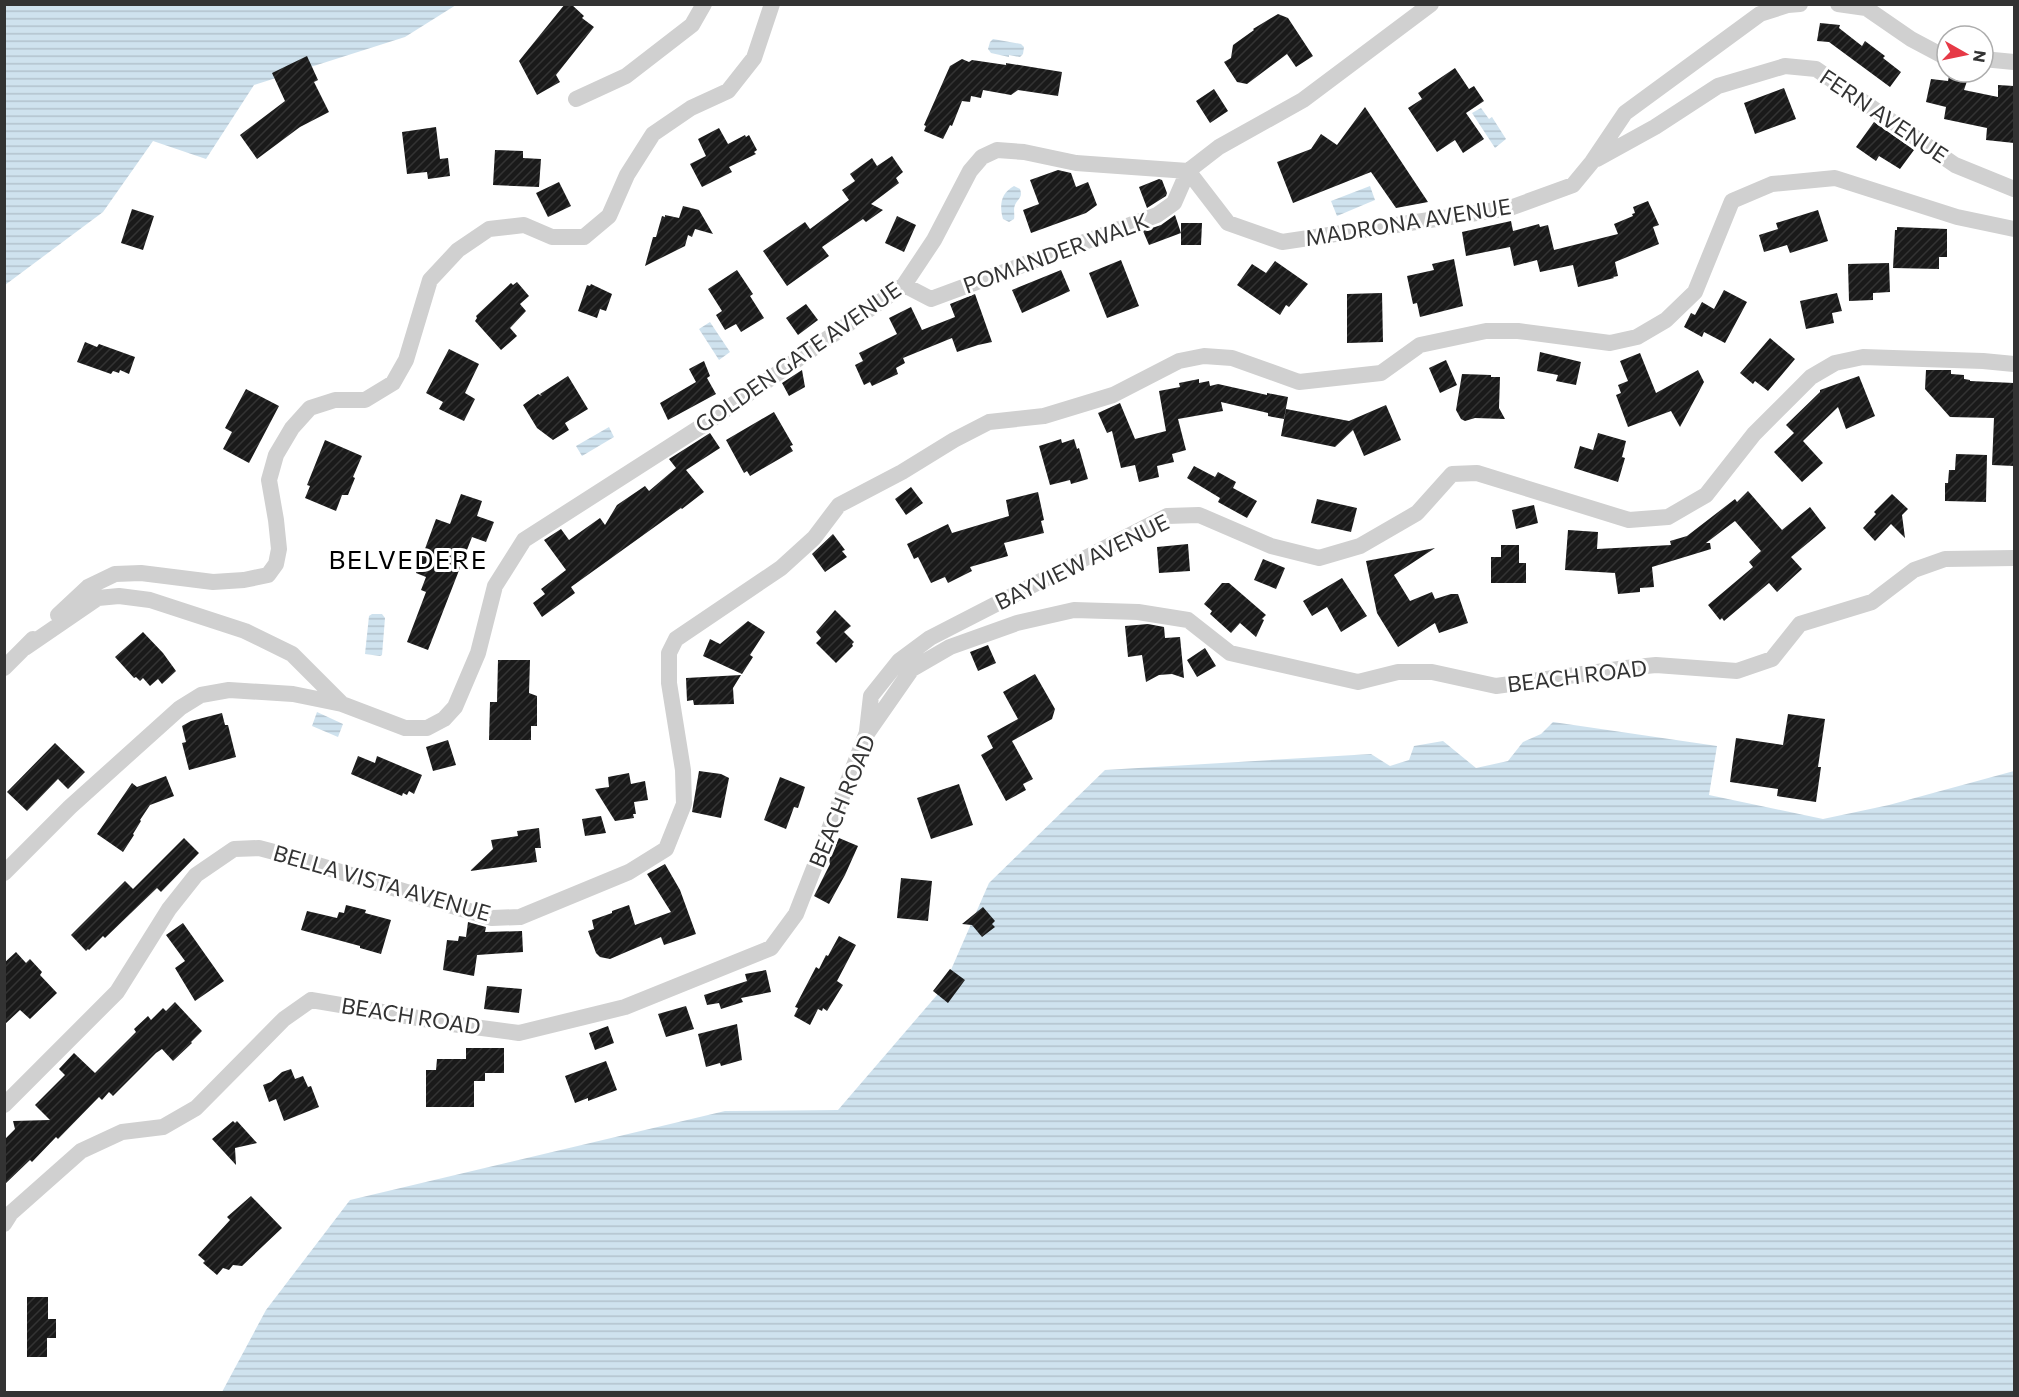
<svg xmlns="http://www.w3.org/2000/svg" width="2019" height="1397" font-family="Commissioner,sans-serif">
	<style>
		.water { fill: url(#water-rules) }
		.building { fill: url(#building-hatch) }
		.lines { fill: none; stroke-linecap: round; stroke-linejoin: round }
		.street { stroke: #d0d0d0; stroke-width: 16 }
		.labels { text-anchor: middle; stroke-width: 6; stroke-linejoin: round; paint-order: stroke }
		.street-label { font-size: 22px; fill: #333; stroke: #fff }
		.quarter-label { font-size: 26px; letter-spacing: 1.5px; fill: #000; stroke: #fff }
	</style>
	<defs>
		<pattern id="water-rules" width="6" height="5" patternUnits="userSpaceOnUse" patternTransform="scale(1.5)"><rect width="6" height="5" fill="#cfe2ee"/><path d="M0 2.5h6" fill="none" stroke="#b2c2cd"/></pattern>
		<pattern id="building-hatch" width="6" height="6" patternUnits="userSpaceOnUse" patternTransform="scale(1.5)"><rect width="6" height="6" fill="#1a1a1a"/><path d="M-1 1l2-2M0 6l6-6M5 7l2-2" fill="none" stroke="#333"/></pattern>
	</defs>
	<rect width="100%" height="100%" fill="#fff"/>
	<!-- water -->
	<path class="water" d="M5 5H456L405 37 254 85 206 159 153 141 103 212 5 285Z
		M993 39 1021 44 1024 47 1023 54 1020 57 1009 55V57L991 53 988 49 990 42Z
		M1481 108 1489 119 1492 117 1506 139 1495 148 1472 113Z
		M1014 186 1020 189C1023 198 1018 198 1015 205 1013 209 1015 215 1014 219L1009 222 1003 219C999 205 1001 193 1014 186Z
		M1370 186 1375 200 1337 216 1331 201Z
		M710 322 730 352 719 360 699 329Z
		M609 427 614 437 582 456 576 446Z
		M372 614H382L385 618 382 655 380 656 365 654 369 616Z
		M317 712 343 724 338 737 312 726Z
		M1553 722 1717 746 1709 795 1823 819 1889 805 2014 771V1392H222L266 1310 350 1200 725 1111 838 1110 943 988 989 883 1105 770 1371 754 1390 766 1409 760 1414 746 1443 741 1476 768 1508 761 1523 742 1541 734Z"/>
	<!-- building -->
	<path class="building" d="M565 4H571L584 16 582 18 594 27 556 75 560 82 537 95 519 61Z
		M1278 14 1288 18 1313 56 1296 67 1287 54 1247 84 1237 82 1224 62 1231 58 1233 45 1254 30 1253 29Z
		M1820 23 1840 25 1839 28 1862 46 1865 41 1885 56 1883 58 1901 72 1890 87 1829 42 1817 41Z
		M307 56 318 80 314 82 329 112 300 127 257 159 240 135 285 101 272 73Z
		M962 59 969 62 972 60 1006 65V63L1062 72 1058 96 1018 90 1011 95 983 90 981 98 971 96 970 102 962 101 952 126 950 125 943 139 924 131 926 126 924 125 950 66Z
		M1455 68 1469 89 1474 86 1484 101 1466 113 1484 139 1463 153 1455 140 1437 152 1408 108 1422 99 1418 93Z
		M1949 76 1967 81 1964 90 1998 97V85L2014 86V143L1986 140 1987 128 1944 119 1946 107 1926 102 1931 79 1948 81Z
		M1784 88 1796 119 1755 134 1744 103Z
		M1214 89 1228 111 1210 123 1196 101Z
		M1365 107 1428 202 1396 208 1371 172 1293 203 1277 162 1311 149 1321 134 1337 145Z
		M1874 122 1914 150 1900 169 1879 156 1876 161 1856 147Z
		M436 127 440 159 448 158 450 176 428 179 427 172 407 174 402 132Z
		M719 128 728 144 745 135 746 137 749 135 757 150 754 152 756 154 729 167 732 172 702 187 690 164 706 156 698 139Z
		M495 150 523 151V158L541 159 539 187 493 185Z
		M892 156 903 172 896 178 899 183 871 204 883 210 866 222 863 219 822 247 829 256 787 286 763 251 805 222 810 229 849 200 842 190 855 181 850 174 872 158 877 166Z
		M1058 170 1071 173 1076 187 1088 182 1097 205 1086 213 1031 233 1023 210 1039 204 1030 180Z
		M1159 179 1162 180 1167 193 1166 196 1147 208 1139 187Z
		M559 182 571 206 548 217 536 193Z
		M1648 201 1659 225 1653 227 1659 244 1615 262 1618 276 1613 277 1614 278 1578 287 1573 265 1540 272 1537 260 1514 266 1510 247 1466 256 1462 232 1511 221 1513 231 1539 224 1540 227 1548 225 1554 250 1618 234 1614 224 1633 216 1632 214 1635 213 1633 207Z
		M683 206 699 210 713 234 695 229 692 237 688 235 685 246 645 266 653 237H656L662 216 665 217V215L679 218Z
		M132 209 154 216 143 250 121 243Z
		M1818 210 1828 241 1790 253 1787 245 1764 252 1759 235 1778 229 1776 223Z
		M1175 215 1181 233 1149 245 1143 231 1161 225Z
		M897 216 916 225 904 252 885 243Z
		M1181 223H1202L1201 245H1181Z
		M1897 227 1947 229V257H1939V269L1893 268 1895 230H1897Z
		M1454 259 1463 306 1420 317 1417 303 1413 304 1407 276 1434 270 1432 264Z
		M1121 260 1139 306 1107 318 1089 273Z
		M1275 261 1308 284 1289 307 1286 305 1280 315 1237 285 1252 264 1266 273Z
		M1889 263 1890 292 1873 293V300L1849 301 1848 264Z
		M737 270 753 294 750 296 764 318 741 332 736 324 725 330 716 315 722 311 708 289Z
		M1061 270 1070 291 1022 313 1012 290Z
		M517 282 529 296 520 304 526 311 510 328 517 336 501 350 475 321 477 318 476 316 511 283 513 285Z
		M591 284 612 294 606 311 600 309 597 318 578 311 587 285 590 286Z
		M1724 290 1747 302 1725 343 1704 332 1702 337 1684 327 1691 313 1695 315 1702 302 1714 309Z
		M1382 293 1383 342 1347 343V294Z
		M1837 293 1842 311 1832 313 1834 323 1806 329 1800 301Z
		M975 294 992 342 978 345 957 352 952 338 903 358 905 363 896 368 898 374 872 386 870 382 864 385 855 365 863 361 859 353 897 334 889 318 911 307 922 330 955 317 950 304Z
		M806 304 818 320 798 335 786 318Z
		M1770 338 1795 359 1768 391 1755 381 1753 384 1740 373Z
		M85 342 97 347 99 344 135 357 129 374 120 370 119 373 113 371 111 374 77 362Z
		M449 349 479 364 465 393 475 399 464 421 439 409 443 402 426 393Z
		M1540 352 1581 362 1576 385 1556 381 1558 375 1537 371Z
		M1640 353 1656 393 1698 370 1704 382 1680 427 1671 411 1628 427 1616 395 1621 393 1618 385 1628 381 1620 361Z
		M1446 360 1457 385 1440 393 1429 368Z
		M704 361 710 376 707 378 716 394 668 420 660 403 696 382 689 369Z
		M802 370 805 387 789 396 782 383Z
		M1926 370H1951V374L1964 375V379L1970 380V381L2014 383V466L1992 465 1994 418 1950 417 1925 389Z
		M1462 374 1491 375V377H1500L1499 408 1505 419 1475 418 1465 421 1461 419 1456 410Z
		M568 376 588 409 565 423 569 430 553 440 537 428 523 405 538 394 542 396 540 394Z
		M1859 376 1875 416 1846 429 1838 407 1803 441 1823 463 1802 482 1774 452 1794 433 1786 425 1820 392V390Z
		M1199 379V383L1209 381 1210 386 1218 384 1267 395V393L1288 397 1284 419 1268 416V413L1221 402 1223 411 1178 419 1186 450 1172 454 1174 462 1157 466 1159 477 1139 482 1135 465 1121 468 1112 431 1107 433 1098 413 1120 403 1135 439 1166 431 1159 391 1180 387 1179 383Z
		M246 389 279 406 249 463 223 449 232 432 225 428Z
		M1386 405 1401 440 1364 456 1353 430 1335 447 1281 436 1286 409 1349 421Z
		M774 412 793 445 790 446 793 451 750 476 747 471 744 473 726 440Z
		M710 433 720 448 686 470 704 492 682 509 681 508 571 587 575 593 542 617 533 603 545 594 541 589 566 570 544 540 561 529 569 540 600 518 605 525 617 505 645 486 649 491 676 468 669 459Z
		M1598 433 1626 441 1622 457 1625 458 1618 482 1574 468 1580 446 1593 450Z
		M1061 439 1062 443 1074 439 1077 449 1079 448 1088 479 1071 484 1070 480 1050 485 1039 446Z
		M325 440 362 456 353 477 355 478 348 495H342L336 511 305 498 310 486 307 485Z
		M1956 454 1987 455 1986 502 1945 501V483H1948L1949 470H1955Z
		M1194 466 1215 477 1218 472 1236 482 1233 488 1257 501 1247 518 1218 502 1220 498 1187 478Z
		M911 487 923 503 906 515 895 499Z
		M1748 491 1782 530 1810 507 1826 528 1791 557 1802 569 1777 592 1769 583 1724 621 1722 618 1720 620 1708 605 1753 567 1749 562 1761 551 1735 521 1706 543H1710L1711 549 1652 567 1654 587 1640 588V592L1618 594 1615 573 1565 570 1568 530 1598 532 1597 549 1671 545 1670 541 1687 536 1735 499 1737 502Z
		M1038 492 1044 520 1041 521 1044 533 1004 543 1008 556 970 567 972 571 948 583 945 577 931 583 918 557 914 559 907 544 948 524 952 533 1009 516 1006 500Z
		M461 494 482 501 477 516 494 522 486 542 472 537 428 650 407 642 426 592 421 590 426 577 416 573 436 519 450 524Z
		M1892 494 1908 509 1902 515 1905 538 1891 524 1875 541 1863 528 1876 514 1874 512Z
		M1317 499 1357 508 1351 532 1311 523Z
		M1534 505 1538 523 1516 529 1512 510Z
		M833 534 845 550 842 551 847 557 825 572 812 554Z
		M1188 544 1190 571 1159 573 1157 547Z
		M1501 545H1519V563H1526V583H1491V557H1501Z
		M1435 548 1394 575 1410 601 1432 592 1435 599 1451 594H1458L1468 623 1439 633 1435 623 1398 647 1377 613 1366 561Z
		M1263 559 1285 568 1276 589 1254 580Z
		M1342 578 1367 616 1341 632 1327 607 1312 616 1303 601Z
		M1222 583H1229L1266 615 1262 619 1264 620 1256 637 1240 623 1231 633 1210 614 1212 611 1204 604Z
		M835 610 851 626 844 632 854 642 852 644 853 646 836 663 816 643 821 638 816 632Z
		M748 621 765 632 750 655 753 657 742 674 703 656 710 639 720 644Z
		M1148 624 1164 627 1165 638 1180 637 1184 678 1172 674 1159 675 1146 682 1142 655 1128 657 1125 626Z
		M143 632 163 653 176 671 162 684 158 679 150 686 143 678 140 681 136 677 134 678 115 657Z
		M988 645 996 663 978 671 970 652Z
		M1205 648 1216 666 1197 677 1187 660Z
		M498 660H530L529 693 537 696V726H531V740H489L490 702H497Z
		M1035 674 1055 709 1052 719 1012 741 1033 779 1023 784 1026 790 1006 801 981 755 993 748 987 736 1018 719 1003 692Z
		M741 675 733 688 734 704 694 705 693 700 687 701 686 678Z
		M222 713 225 725H228L236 757 189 770 182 743 186 742 182 726 191 721Z
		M1788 714 1825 719 1818 767H1821L1816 802 1777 796 1778 789 1730 782 1736 738 1783 745Z
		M448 740 456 765 433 771 426 747Z
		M55 743 85 772 68 789 58 779 27 811 7 792Z
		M358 756 375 763 377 756 422 775 414 794 409 791 407 795 403 793 402 796 351 774Z
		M699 771 721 774 729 778 721 818 692 812Z
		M629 773 631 784 645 781 648 800 634 802 636 814H633L634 818 615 821 595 789 609 787 608 777Z
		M166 776 174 796 150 805 140 820 141 821 133 834 134 835 123 852 97 834 132 783 137 787Z
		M780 777 805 787 798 808 794 807 786 829 764 820Z
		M959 784 973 825 931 839 917 798Z
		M601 816 606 833 585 836 582 819Z
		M539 828 541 848H535L537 862 470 871 493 849 491 840 518 836 517 831Z
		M184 838 199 853 161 892 157 888 105 938 103 936 89 950 88 949 86 951 71 935 125 881 133 889Z
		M839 838 858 846 845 875 829 904 814 896 830 864 829 860Z
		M665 864 680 890 696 934 664 945 661 937 610 959 600 957 596 953 588 931 594 929 592 920 612 913V911L629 905 635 925 671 912 647 874Z
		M901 878 932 881 928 921 897 918Z
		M346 905 366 910 365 913 391 920 381 954 360 948V946L301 930 307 911 337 918 339 912 344 913Z
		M983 907 995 921 992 924 995 927 982 937 972 925 962 924Z
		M468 922 486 927 485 932 522 931 523 952 477 955 474 976 443 970 447 940 458 941 459 936 466 937Z
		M183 923 224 981 195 1001 175 968 185 961 166 935Z
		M839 936 856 945 837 981 843 985 827 1011 823 1008 822 1011 818 1009 810 1025 794 1016 798 1008 795 1007 816 967 819 969 826 955 828 956Z
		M16 952 26 963 30 959 42 972 40 975 57 993 30 1019 20 1010 4 1025V963Z
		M950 969 965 980 948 1003 933 991Z
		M766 970 771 992 741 998 743 1002 721 1009 719 1003 707 1005 704 995 747 981 745 974Z
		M487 986 522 989 519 1013 484 1009Z
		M175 1002 202 1031 191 1042 192 1043 173 1061 162 1049 156 1053 113 1096 109 1092 102 1100 99 1097 58 1139 56 1137 32 1162 30 1160 4 1185V1140L15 1129 13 1121 50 1120 35 1105 65 1075 59 1069 74 1053 95 1073 136 1032 134 1029 148 1016 151 1020 163 1008 166 1011Z
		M686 1006 694 1029 666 1037 658 1014Z
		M737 1024 742 1060 721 1066 720 1063 706 1067 698 1034Z
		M608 1026 614 1043 595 1050 589 1033Z
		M466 1048H504V1073H485V1081H474V1107H426V1070H436L437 1059H466Z
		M606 1061 617 1090 588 1101V1098L575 1103 565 1076Z
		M291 1069 295 1079 303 1076 308 1087 311 1086 319 1107 284 1121 276 1099 269 1102 263 1085 271 1082 282 1072Z
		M233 1121 235 1123 237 1121 257 1143 235 1148 236 1165 212 1139Z
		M251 1196 282 1228 242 1266 233 1265 229 1270 223 1268 217 1275 203 1263 205 1261 198 1255 230 1220 227 1217Z
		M27 1297H48V1319H56V1338H47V1357H27Z"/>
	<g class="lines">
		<!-- street -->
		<path class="street" d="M1838 4 1866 8 1911 39 1943 56H1947
			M1983 59 2014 62
			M576 99 626 76 692 25 704 4
			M1597 159 1655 127 1718 86 1785 66 1816 69 1955 165 2014 189
			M1188 171 1228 223 1282 242 1510 208 1573 185 1592 162 1625 113 1760 14 1788 5 1800 4
			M904 285 931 299 1157 215 1174 203 1188 171
			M58 615 88 587 115 574 141 573 213 582 244 580 268 575 276 564 279 549 276 520 269 480 276 455 292 428 310 408 335 400H365L393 383 406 360 430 280 458 250 489 229 524 225 552 237H584L609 216 627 175 653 134 691 108 728 91 754 58 772 4
			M25 648 98 598 119 596 150 600 245 631 292 654 342 704 405 728H427L444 719 455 707 478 653 495 586 524 540 705 424 904 285 934 240 970 171 982 157 997 150 1024 152 1076 163 1188 171 1219 147 1303 100 1431 4
			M4 668 33 639
			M867 731 871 696 899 661 930 638 1167 516 1199 515 1271 546 1319 558 1360 546 1417 513 1452 474 1477 473 1629 520 1668 517 1706 495 1754 434 1811 377 1835 363 1863 357 1983 361 2014 364
			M4 873 70 807 180 708 201 695 229 690 293 694 342 704
			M4 1105 117 992 169 909 196 875 234 849 259 848 278 853 492 918 520 917 629 872 666 849 684 804 683 770 669 683V653L676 639 781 568 814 538 839 505 902 472 954 440 989 422 1044 416 1113 395 1179 361 1204 356 1232 358 1299 382 1381 373 1420 345 1486 331H1518L1610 343 1637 337 1666 320 1695 292 1732 201 1772 184 1835 178 1957 217 2014 229
			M4 1224 11 1213 81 1151 122 1132 163 1127 196 1108 284 1019 311 1000 459 1025 519 1033 625 1007 771 948 796 914 866 735 912 669 950 647 1017 623 1074 610 1138 612 1188 620 1230 653 1358 682 1398 672H1432L1496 686 1626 668 1656 665 1737 671 1772 659 1800 624 1872 602 1914 570 1945 559 2014 558"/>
	</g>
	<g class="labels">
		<!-- street labels -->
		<g class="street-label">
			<text transform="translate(1884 116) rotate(34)" y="8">FERN AVENUE</text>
			<text transform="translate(1408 222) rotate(-9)" y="8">MADRONA AVENUE</text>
			<text transform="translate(1056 253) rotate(-20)" y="8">POMANDER WALK</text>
			<text transform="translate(798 357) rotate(-35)" y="8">GOLDEN GATE AVENUE</text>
			<text transform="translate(1082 562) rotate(-26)" y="8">BAYVIEW AVENUE</text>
			<text transform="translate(1577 676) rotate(-7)" y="8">BEACH ROAD</text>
			<text transform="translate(842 801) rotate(-68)" y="8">BEACH ROAD</text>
			<text transform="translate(382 883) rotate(16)" y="8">BELLA VISTA AVENUE</text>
			<text transform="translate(411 1016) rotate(9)" y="8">BEACH ROAD</text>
		</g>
		<!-- quarter labels -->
		<g class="quarter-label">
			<text x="408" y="569">BELVEDERE</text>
		</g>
	</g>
	<!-- border -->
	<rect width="2019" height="1397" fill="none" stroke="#333333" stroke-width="12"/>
	<!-- north arrow -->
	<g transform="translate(1965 54) rotate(99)"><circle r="28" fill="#ffffff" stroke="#adadad" stroke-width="1.5"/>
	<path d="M0-4.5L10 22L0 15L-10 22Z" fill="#e63946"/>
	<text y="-9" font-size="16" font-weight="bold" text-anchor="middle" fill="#333333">N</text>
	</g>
</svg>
